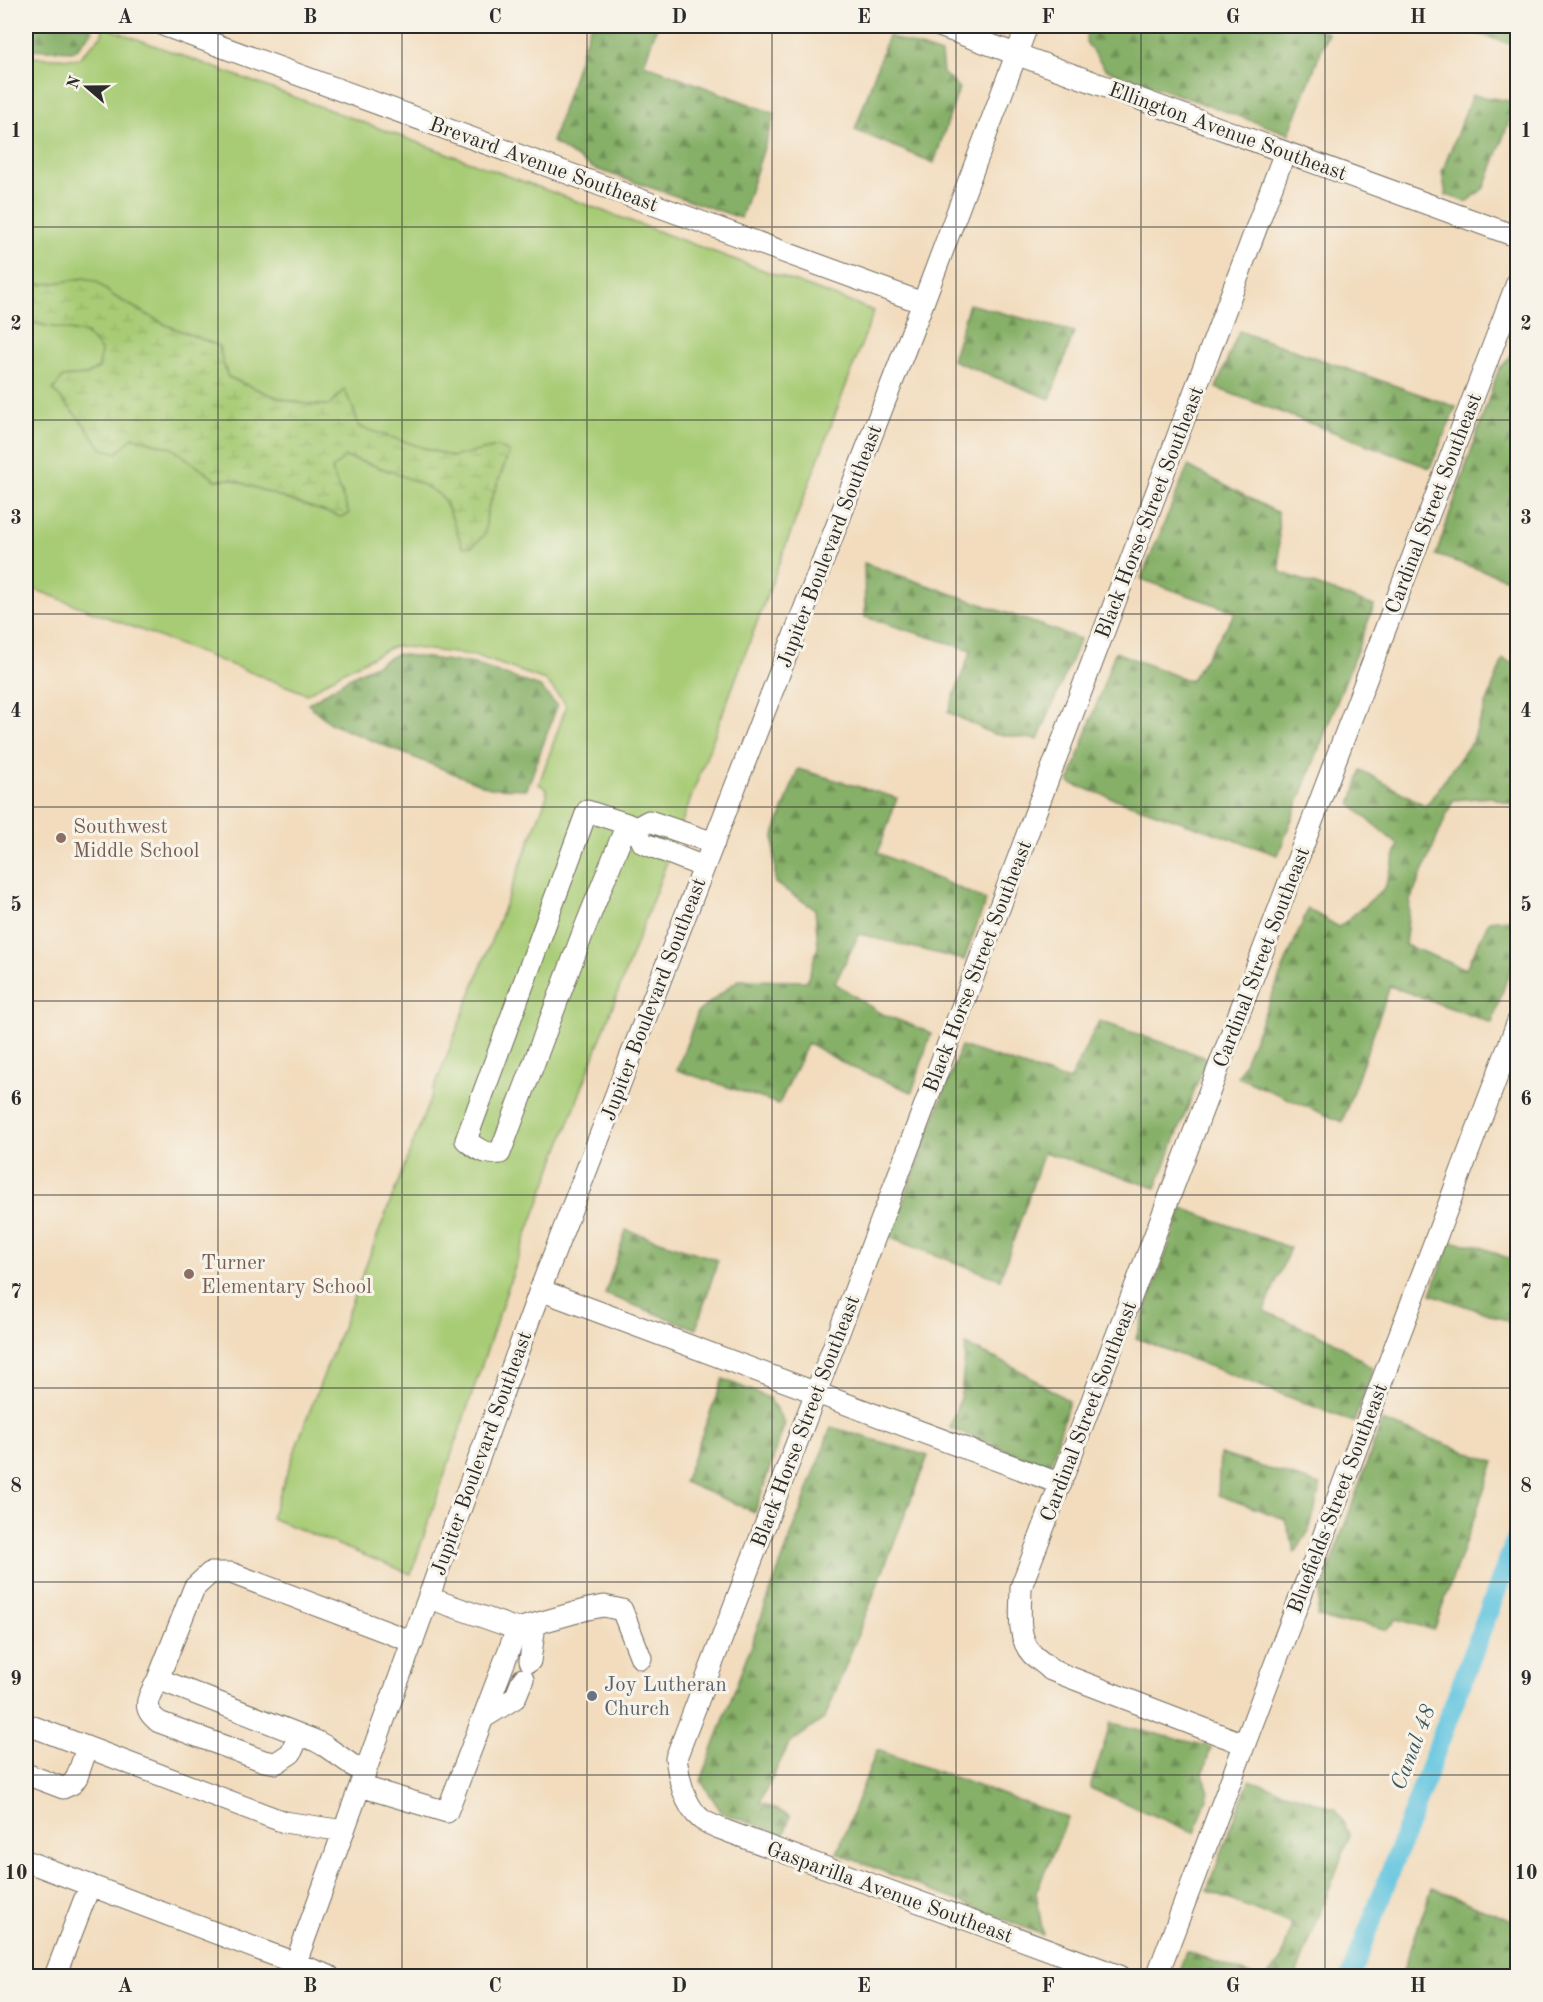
<svg xmlns="http://www.w3.org/2000/svg" width="1543" height="2002" font-family="'Old Standard TT',serif">
	<style>
		.green { fill: #a8cc76; stroke: #6a7c50; stroke-width: 1.5 }
		.forest { fill: url(#forest-firs); stroke: #586e49; stroke-width: 1.5 }
		.wetland { fill: url(#wetland-marsh); stroke: #6a7c50; stroke-width: 1.5 }
		.lines { fill: none; stroke-linecap: round; stroke-linejoin: round }
		.canal { stroke: #62c5e0; stroke-width: 20 }
		.minor-casing { stroke: #71695e; stroke-width: 23 }
		.minor { stroke: #fff; stroke-width: 21 }
		.grid { fill: none; stroke: #2b2b2b; stroke-width: 1.5; stroke-opacity: 0.55 }
		.education-dot { fill: #8d6e63; stroke: #f7f3e8; stroke-width: 2 }
		.worship-dot { fill: #6b7280; stroke: #f7f3e8; stroke-width: 2 }
		.labels { text-anchor: middle; stroke-width: 6; stroke-linejoin: round; paint-order: stroke }
		.street-label { font-size: 21px; fill: #2b2b2b; stroke: #f7f3e8 }
		.education-label { font-size: 21px; fill: #785e54; stroke: #f7f3e8; text-anchor: start }
		.worship-label { font-size: 21px; fill: #5b616d; stroke: #f7f3e8; text-anchor: start }
		.water-label { font-size: 22px; font-style: italic; fill: #3c5961; stroke: #f7f3e8 }
		.neatline { fill: none; stroke: #2b2b2b; stroke-width: 2 }
		.grid-label { font-size: 20px; text-anchor: middle; font-weight: bold; fill: #2b2b2b }
	</style>
	<defs>
		<pattern id="forest-firs" width="22" height="20" patternUnits="userSpaceOnUse" patternTransform="scale(1.5)"><rect width="22" height="20" fill="#86b067"/><path d="M5 1l3.5 6h-7zM16 11l3.5 6h-7z" fill="#6e8f55"/></pattern>
		<pattern id="wetland-marsh" width="20" height="14" patternUnits="userSpaceOnUse" patternTransform="scale(1.5)"><rect width="20" height="14" fill="#a8cc76"/><path d="M1 5h8M5 5V1M11 12h8M15 12V8" fill="none" stroke="#91af66"/></pattern>
	</defs>
	<rect width="100%" height="100%" fill="#f7f3e8"/>
	<filter id="ink" filterUnits="userSpaceOnUse"><feTurbulence type="fractalNoise" baseFrequency=".0167" numOctaves="2"/><feDisplacementMap in="SourceGraphic" scale="12" xChannelSelector="R" yChannelSelector="G"/><feConvolveMatrix kernelMatrix="1 2 1 2 8 2 1 2 1" color-interpolation-filters="sRGB"/></filter>
	<filter id="wash" filterUnits="userSpaceOnUse"><feTurbulence type="fractalNoise" baseFrequency=".008" numOctaves="4" result="noise"/><feDisplacementMap in="SourceGraphic" scale="24" xChannelSelector="R" yChannelSelector="G"/><feGaussianBlur stdDeviation="1.35" result="paint"/><feColorMatrix in="noise" values="0 0 0 0 0 0 0 0 0 0 0 0 0 0 0 0 0 1.4 0 .05"/><feComposite in="paint" operator="in"/></filter>
	<g filter="url(#wash)">
		<rect width="100%" height="100%" fill="#f2dcbd"/>
		<!-- green -->
		<path class="green" d="M102 26 874 311 518 1258 411 1574 271 1518 302 1431 547 796 546 789 539 784 566 707 564 702 545 680 477 656 398 646 392 647 342 672 307 694 26 586V322L86 333 101 350 99 368 87 375 63 377 83 423 101 448 132 437 172 448 216 480 231 479 295 502 343 495 335 482 332 469 344 457C363 461 433 484 443 499 452 512 457 532 463 547L485 534 487 511 509 453 497 447 452 457 359 427 354 410 344 390 331 405C292 407 263 392 228 377L222 360 219 346 166 325 113 296 97 282 85 278 56 283 26 286V57L78 59 101 36 103 31Z"/>
		<!-- forest -->
		<path class="forest" d="M26 26H84L93 30 75 51 26 49Z
			M590 26H657L644 64 775 114 741 218 593 168 552 142Z
			M1087 26H1307L1328 33 1289 134 1105 69 1086 42Z
			M1453 26H1517V46Z
			M888 36 941 54 943 73 959 88 934 163 855 130Z
			M1472 95 1516 102 1485 187 1467 202 1446 195 1442 172Z
			M969 304 1074 332 1050 399 952 360Z
			M1239 331 1456 407 1430 468 1216 388Z
			M1517 348H1518L1517 582 1436 555 1498 371Z
			M1188 466 1278 513 1280 572 1374 606 1278 855 1069 783 1115 652 1190 681 1236 612 1141 579Z
			M864 563 1080 639 1038 740 993 734 948 712 971 650 865 617Z
			M397 654 474 664 540 687 557 706 527 789 490 788 331 724 308 704 347 679Z
			M1503 659 1517 665V806L1491 797 1453 800 1410 901 1405 945 1466 969 1489 921 1517 918V949L1492 1023 1390 986 1342 1122 1238 1077 1308 909 1339 927 1385 888 1398 845 1351 805 1361 770 1426 806 1473 740Z
			M798 769 897 798 878 853 986 900 964 960 859 934 835 983 880 1013 931 1033 912 1092 851 1067 808 1043 779 1104 677 1070 698 1012 738 980 807 981 818 947 815 909 775 883 774 835Z
			M1099 1021 1207 1058 1156 1188 1044 1152 1000 1279 890 1238 961 1046 1069 1081Z
			M1182 1208 1290 1248 1264 1311 1332 1340 1373 1369 1354 1422 1136 1338Z
			M626 1230 718 1260 696 1329 605 1294Z
			M1450 1242 1476 1245 1517 1262V1332L1506 1320 1431 1294Z
			M966 1345 1014 1367 1069 1401 1050 1467 950 1428 961 1395Z
			M723 1379 769 1398 785 1423 755 1512 684 1482Z
			M1382 1421 1494 1462 1434 1630 1397 1619 1387 1630 1362 1623H1338L1317 1616 1321 1591Z
			M831 1427 928 1456 825 1718 789 1744 760 1802 790 1816 784 1835 722 1813 701 1781Z
			M1220 1454 1321 1485 1309 1531 1295 1553 1285 1519 1218 1495Z
			M1111 1723 1211 1747 1203 1774 1209 1792 1195 1833 1090 1788Z
			M877 1750 1068 1818 1036 1892 1043 1935 837 1853Z
			M1249 1780 1336 1809 1350 1835 1296 1976H1268L1281 1961 1292 1924 1207 1891Z
			M1432 1888 1517 1923V1967L1515 1976H1401Z
			M1186 1951 1254 1976H1196L1179 1971Z"/>
		<!-- wetland -->
		<path class="wetland" d="M85 278 97 282 113 296 166 325 219 346 222 360 228 377C263 392 292 407 330 405L344 389 354 410 359 427 452 457 497 447 509 452 487 511 485 534 473 546 463 547C456 532 452 513 443 499 433 484 363 461 345 457L332 469C336 485 344 498 349 514L341 517 295 502 231 479 216 480 172 448 133 437 117 453 101 448 83 423 53 390 63 377 87 375 99 368 101 350 86 333 26 322V286L56 283Z"/>
		<g class="lines">
			<!-- canal -->
			<path class="canal" d="M1351 1976 1518 1534"/>
		</g>
	</g>
	<g filter="url(#ink)">
		<g class="lines">
			<defs>
				<path id="minor" d="M165 26 923 303
					M939 26 1518 237
					M627 824 584 930 500 1153C485 1155 477 1149 466 1140L587 811 627 824 636 828 643 843 704 867
					M636 828 649 821 714 843
					M540 1290 1061 1484
					M517 1629 588 1609 604 1606 622 1610 641 1658
					M530 1661 535 1625
					M158 1679C149 1698 139 1707 159 1722L264 1761 276 1763 291 1753 299 1735
					M483 1718 515 1698 523 1679
					M26 1724 284 1822 344 1831
					M1244 1744 1051 1670C1045 1664 1038 1660 1032 1654 1016 1637 1021 1608 1021 1587L1518 280
					M26 1774 63 1788 72 1784 77 1777 87 1748
					M365 1774 325 1746 316 1741 158 1679 194 1588 210 1573H231L413 1642
					M360 1786 447 1812 517 1629 429 1598
					M26 1861 329 1976
					M55 1976 90 1885
					M291 1976 540 1290 923 303 1027 26
					M1120 1976 732 1833C722 1829 709 1825 701 1819 684 1805 679 1778 676 1758L833 1348 1285 152
					M1157 1976 1518 1021"/>
			</defs>
			<!-- minor casing -->
			<use href="#minor" class="minor-casing"/>
			<!-- minor -->
			<use href="#minor" class="minor"/>
		</g>
	</g>
	<!-- grid -->
	<path class="grid" d="M218 26V1976M402 26V1976M587 26V1976M772 26V1976M956 26V1976M1141 26V1976M1325 26V1976M26 227H1518M26 420H1518M26 614H1518M26 807H1518M26 1001H1518M26 1195H1518M26 1388H1518M26 1582H1518M26 1775H1518"/>
	<!-- markers -->
	<g class="education-dot">
		<circle cx="61" cy="838" r="6"/>
		<circle cx="189" cy="1274" r="6"/>
	</g>
	<circle class="worship-dot" cx="592" cy="1696" r="6"/>
	<g class="labels">
		<!-- street labels -->
		<g class="street-label">
			<text transform="translate(1228 131) rotate(20)" y="7">Ellington Avenue Southeast</text>
			<text transform="translate(544 164) rotate(20)" y="7">Brevard Avenue Southeast</text>
			<text transform="translate(1433 503) rotate(-69)" y="7">Cardinal Street Southeast</text>
			<text transform="translate(1149 512) rotate(-69)" y="7">Black Horse Street Southeast</text>
			<text transform="translate(829 546) rotate(-69)" y="7">Jupiter Boulevard Southeast</text>
			<text transform="translate(1261 957) rotate(-69)" y="7">Cardinal Street Southeast</text>
			<text transform="translate(977 966) rotate(-69)" y="7">Black Horse Street Southeast</text>
			<text transform="translate(653 999) rotate(-69)" y="7">Jupiter Boulevard Southeast</text>
			<text transform="translate(1088 1411) rotate(-69)" y="7">Cardinal Street Southeast</text>
			<text transform="translate(805 1421) rotate(-69)" y="7">Black Horse Street Southeast</text>
			<text transform="translate(481 1453) rotate(-70)" y="7">Jupiter Boulevard Southeast</text>
			<text transform="translate(1337 1498) rotate(-69)" y="7">Bluefields Street Southeast</text>
			<text transform="translate(890 1892) rotate(20)" y="7">Gasparilla Avenue Southeast</text>
		</g>
		<!-- education labels -->
		<g class="education-label">
			<text x="73" y="833">Southwest<tspan x="73" dy="24">Middle School</tspan></text>
			<text x="201" y="1269">Turner<tspan x="201" dy="24">Elementary School</tspan></text>
		</g>
		<!-- worship labels -->
		<g class="worship-label">
			<text x="604" y="1691">Joy Lutheran<tspan x="604" dy="24">Church</tspan></text>
		</g>
		<!-- water labels -->
		<g class="water-label">
			<text transform="translate(1412 1747) rotate(-69)" y="8">Canal 48</text>
		</g>
	</g>
	<!-- margin -->
	<rect width="1543" height="2002" fill="none" stroke="#f7f3e8" stroke-width="66"/>
	<!-- north arrow -->
	<g transform="translate(87 87) rotate(290)" stroke="#f7f3e8" stroke-width="4.5" paint-order="stroke">
	<path d="M0-4.5L10 22L0 15L-10 22Z" fill="#2b2b2b"/>
	<text y="-9" font-size="16" font-weight="bold" text-anchor="middle" fill="#2b2b2b">N</text>
	</g>
	<rect x="33" y="33" width="1477" height="1936" class="neatline"/>
	<g class="grid-label">
		<text x="125" y="23">A</text>
		<text x="310" y="23">B</text>
		<text x="495" y="23">C</text>
		<text x="679" y="23">D</text>
		<text x="864" y="23">E</text>
		<text x="1048" y="23">F</text>
		<text x="1233" y="23">G</text>
		<text x="1418" y="23">H</text>
		<text x="16" y="137">1</text>
		<text x="1526" y="137">1</text>
		<text x="16" y="330">2</text>
		<text x="1526" y="330">2</text>
		<text x="16" y="524">3</text>
		<text x="1526" y="524">3</text>
		<text x="16" y="717">4</text>
		<text x="1526" y="717">4</text>
		<text x="16" y="911">5</text>
		<text x="1526" y="911">5</text>
		<text x="16" y="1105">6</text>
		<text x="1526" y="1105">6</text>
		<text x="16" y="1298">7</text>
		<text x="1526" y="1298">7</text>
		<text x="16" y="1492">8</text>
		<text x="1526" y="1492">8</text>
		<text x="16" y="1685">9</text>
		<text x="1526" y="1685">9</text>
		<text x="16" y="1879">10</text>
		<text x="1526" y="1879">10</text>
		<text x="125" y="1992">A</text>
		<text x="310" y="1992">B</text>
		<text x="495" y="1992">C</text>
		<text x="679" y="1992">D</text>
		<text x="864" y="1992">E</text>
		<text x="1048" y="1992">F</text>
		<text x="1233" y="1992">G</text>
		<text x="1418" y="1992">H</text>
	</g>
</svg>
